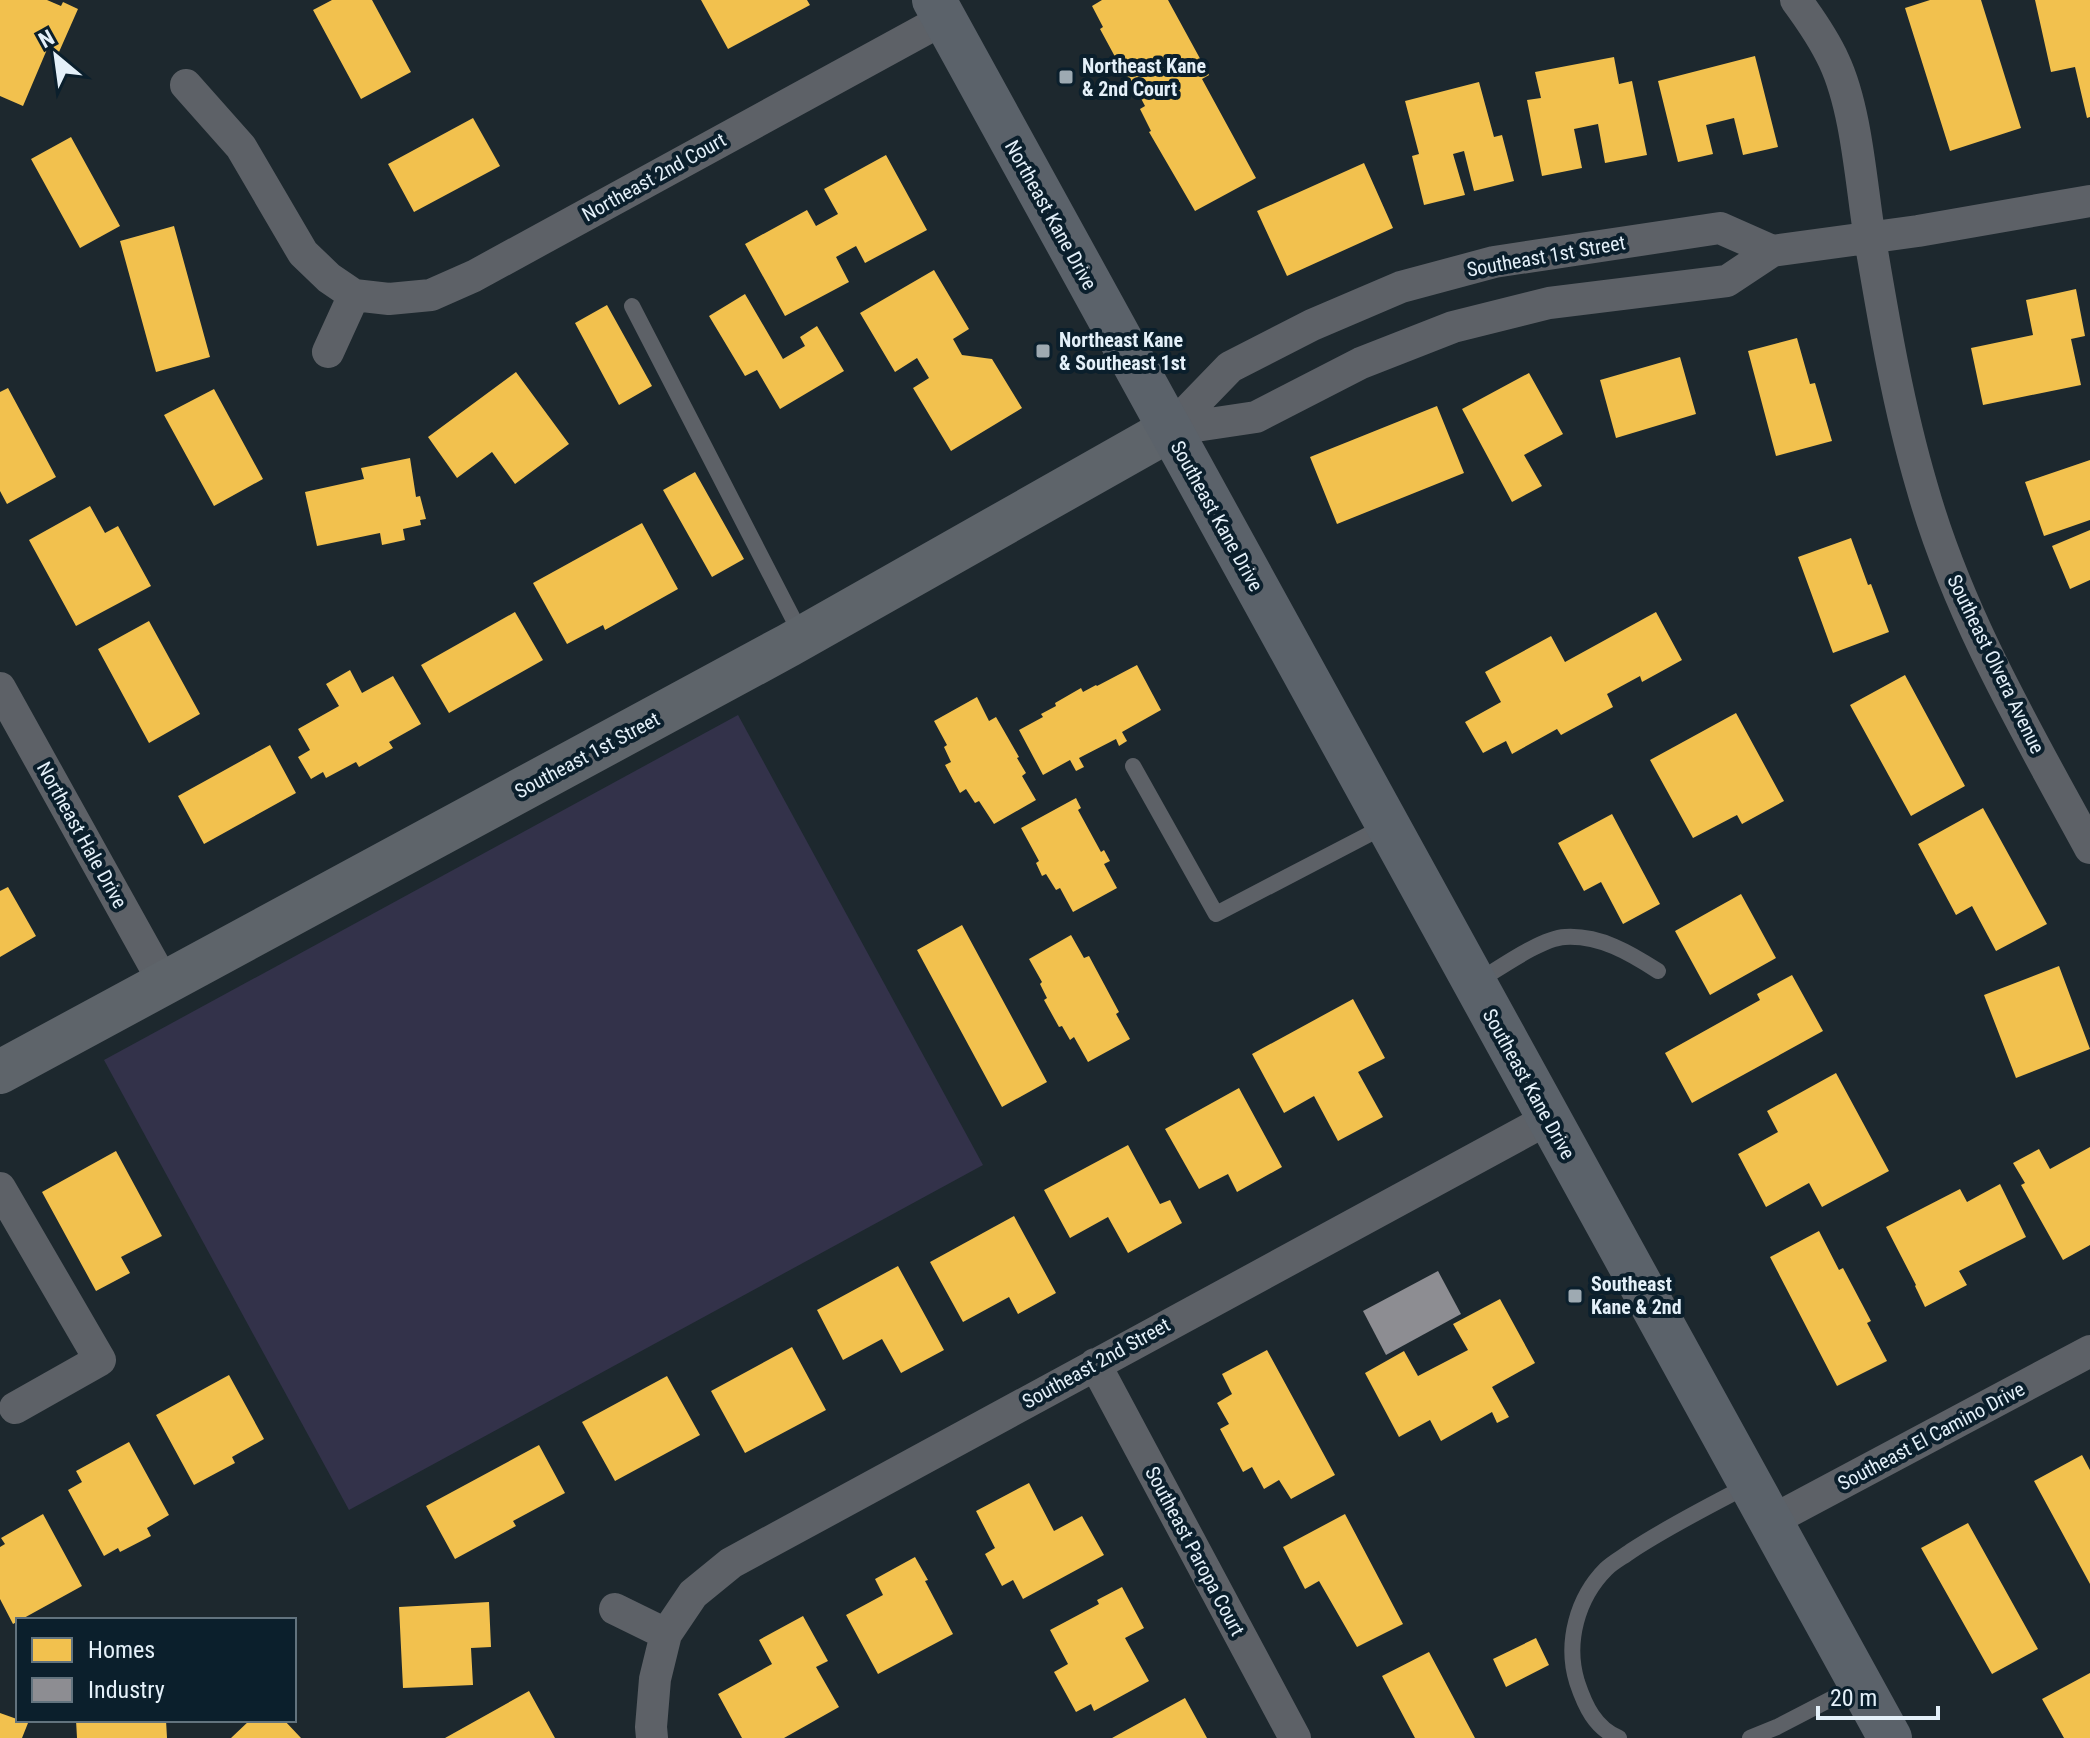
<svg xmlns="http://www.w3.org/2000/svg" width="2090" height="1738" font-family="'Roboto Condensed',sans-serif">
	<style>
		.green { fill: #33324a }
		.homes { fill: #f2c14e }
		.industry { fill: #8d8d92 }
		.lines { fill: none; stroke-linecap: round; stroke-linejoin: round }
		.lane { stroke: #5d6167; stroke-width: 16 }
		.street { stroke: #5d6167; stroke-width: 32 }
		.secondary { stroke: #5e646a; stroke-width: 44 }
		.primary { stroke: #5b626a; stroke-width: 44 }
		.poi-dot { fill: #9eaab2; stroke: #0b1f2c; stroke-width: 3 }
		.labels { text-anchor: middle; stroke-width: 8; stroke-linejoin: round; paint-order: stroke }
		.poi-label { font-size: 20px; font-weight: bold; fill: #e4f0f9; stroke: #0b1f2c; text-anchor: start }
		.street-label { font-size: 20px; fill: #e4f0f9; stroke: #0b1f2c }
	</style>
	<rect width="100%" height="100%" fill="#1d282e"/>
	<!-- green -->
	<path class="green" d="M738 715 983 1165 349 1510 104 1060Z"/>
	<!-- homes -->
	<path class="homes" d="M0 0H47L61 6 63 2 78 9 59 52 48 47 23 106 0 96Z
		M332 0H372L411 72 361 99 313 10Z
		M701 0H807L810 5 728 49Z
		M1102 0H1168L1209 75 1202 79 1256 178 1195 211 1149 132 1151 131 1140 109 1145 106 1136 89 1133 90 1100 29 1103 27 1092 6Z
		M1930 0H1981L2021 128 1950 151 1905 8Z
		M2035 0H2090V117L2087 118 2075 67 2051 72Z
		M1755 56 1778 147 1743 155 1734 118 1706 125 1713 154 1678 162 1658 81Z
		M1614 57 1619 84 1632 81 1647 155 1605 163 1598 124 1574 129 1582 168 1542 176 1527 100 1541 98 1535 72Z
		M1479 82 1494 137 1502 135 1514 181 1474 191 1464 151 1453 154 1465 195 1424 205 1412 156 1419 154 1405 101Z
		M473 118 500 166 414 212 388 164Z
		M71 137 120 226 80 248 31 159Z
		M886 155 927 230 865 263 856 246 836 257 849 282 785 316 745 244 807 210 816 226 838 214 824 189Z
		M1364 163 1393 228 1287 276 1257 211Z
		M174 226 210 357 156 372 120 241Z
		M934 270 969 329 953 339 962 355 992 359 1022 408 951 451 913 388 929 378 917 358 895 372 860 313Z
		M2076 289 2085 336 2071 339 2081 385 1983 405 1971 348 2033 335 2026 300Z
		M745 294 783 359 805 346 800 337 817 326 844 371 780 409 757 370 745 376 709 316Z
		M607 305 652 386 619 405 575 323Z
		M1797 338 1810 384 1815 383 1832 441 1776 456 1748 351Z
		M1680 357 1696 414 1616 438 1600 380Z
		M516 372 569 444 515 484 492 452 457 478 428 437Z
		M1529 373 1563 434 1524 455 1542 486 1512 502 1462 409Z
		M8 388 56 477 7 504 0 491V392Z
		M214 389 263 479 214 506 164 415Z
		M1437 406 1464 473 1337 524 1310 457Z
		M410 458 416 497 420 496 426 519 420 520 421 525 403 529 405 540 382 545 380 533 317 546 305 492 364 479 361 468Z
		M2090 460V520L2044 536 2025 482Z
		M695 472 744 559 712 577 663 490Z
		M90 506 105 533 118 526 151 586 76 626 29 540Z
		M642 523 678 589 605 630 603 625 567 644 533 583Z
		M2090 530V580L2070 589 2052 546Z
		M1851 538 1868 585 1871 584 1889 632 1833 653 1798 557Z
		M515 612 543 660 449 713 421 665Z
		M1656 612 1682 660 1642 682 1640 676 1607 694 1613 707 1561 735 1557 729 1512 754 1506 741 1483 753 1465 722 1501 702 1485 672 1551 636 1565 662Z
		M149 621 200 714 149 743 98 649Z
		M1137 665 1161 710 1122 732 1127 741 1119 746 1116 739 1079 758 1084 767 1076 771 1070 760 1043 775 1019 730 1043 717 1041 714 1056 706 1055 703 1081 688 1083 692 1096 685 1097 686Z
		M350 670 362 693 393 676 421 724 389 742 393 748 359 767 356 762 326 778 323 772 311 779 298 757 310 750 298 729 339 706 326 684Z
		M1905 675 1965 786 1911 816 1850 705Z
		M977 697 989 721 996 717 1019 757 1017 758 1026 773 1022 776 1036 800 994 824 979 801 975 803 966 789 960 793 945 765 951 762 944 747 947 745 934 721Z
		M1736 713 1784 801 1742 824 1737 815 1693 838 1650 760Z
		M270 745 296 793 204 844 178 796Z
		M1076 798 1081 808 1078 810 1101 852 1104 850 1110 861 1104 864 1117 888 1073 912 1060 888 1056 890 1046 874 1042 876 1036 863 1039 861 1021 828Z
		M1983 808 2047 924 1996 951 1972 906 1956 915 1918 844Z
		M1612 814 1660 904 1623 924 1601 882 1584 891 1558 843Z
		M8 887 36 936 0 957V891Z
		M1741 894 1776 958 1710 995 1675 931Z
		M962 925 1047 1082 1002 1107 917 950Z
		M1071 935 1084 958 1089 956 1119 1012 1116 1014 1130 1039 1088 1062 1074 1037 1070 1040 1062 1026 1059 1027 1044 1000 1047 998 1040 984 1042 982 1029 959Z
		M2059 966 2090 1049 2016 1078 1984 995Z
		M1792 975 1823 1031 1692 1103 1665 1053 1760 1000 1757 994Z
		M1353 999 1385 1058 1358 1072 1383 1117 1338 1141 1314 1096 1284 1113 1252 1054Z
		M1836 1073 1889 1171 1822 1207 1809 1183 1766 1207 1738 1154 1778 1132 1767 1111Z
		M1239 1088 1282 1167 1237 1192 1228 1174 1199 1189 1165 1129Z
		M1128 1145 1160 1204 1170 1200 1182 1223 1128 1253 1108 1217 1070 1238 1044 1190Z
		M2090 1147V1245L2063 1260 2021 1185 2025 1183 2013 1163 2039 1149 2050 1169Z
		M116 1151 162 1236 121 1257 130 1273 96 1291 42 1192Z
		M2000 1184 2026 1237 1959 1271 1967 1285 1925 1307 1915 1286 1916 1285 1886 1227 1960 1189 1967 1202Z
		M1014 1216 1056 1293 1018 1314 1009 1297 963 1322 930 1262Z
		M1819 1231 1839 1270 1843 1268 1871 1321 1867 1323 1887 1361 1837 1386 1770 1257Z
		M898 1266 944 1350 901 1373 882 1339 843 1360 817 1310Z
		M1500 1299 1535 1363 1492 1387 1509 1417 1497 1423 1492 1412 1441 1441 1430 1420 1399 1437 1365 1373 1404 1351 1418 1376 1468 1350 1453 1324Z
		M792 1347 826 1410 745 1453 711 1391Z
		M1267 1350 1335 1475 1291 1499 1279 1480 1264 1489 1252 1467 1243 1472 1220 1429 1229 1424 1217 1403 1232 1394 1222 1374Z
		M229 1375 264 1439 232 1457 235 1463 194 1485 156 1415Z
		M667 1376 700 1435 615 1481 582 1422Z
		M129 1442 169 1515 147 1528 151 1536 120 1552 118 1548 104 1556 68 1490 82 1482 76 1471Z
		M539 1445 565 1493 513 1521 516 1526 455 1559 426 1506Z
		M2082 1455 2090 1470V1584L2034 1481Z
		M1029 1483 1054 1531 1082 1516 1104 1555 1023 1599 1013 1580 1002 1586 985 1554 995 1548 976 1511Z
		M43 1514 82 1586 13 1624 0 1599V1547L5 1544 1 1538Z
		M1345 1514 1403 1624 1357 1647 1319 1581 1305 1589 1283 1547Z
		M1968 1523 2038 1649 1992 1674 1921 1548Z
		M915 1557 928 1580 925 1581 953 1634 878 1674 846 1615 883 1595 875 1579Z
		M1122 1587 1144 1628 1125 1638 1149 1681 1094 1711 1091 1704 1076 1712 1054 1672 1068 1664 1050 1630 1099 1604 1097 1600Z
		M489 1602 491 1647 471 1648 473 1685 403 1688 399 1607Z
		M803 1616 828 1661 816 1667 839 1707 784 1738H742L718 1694 772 1664 759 1640Z
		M1536 1638 1549 1665 1506 1687 1493 1659Z
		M1429 1652 1475 1738H1415L1382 1676Z
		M2090 1673V1738H2064L2042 1699Z
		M529 1691 555 1738H445Z
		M1185 1698 1207 1738H1112Z
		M0 1713 28 1723 22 1738H0Z
		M76 1720H166L167 1738H77Z
		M250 1720H284L301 1738H231Z"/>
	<!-- industry -->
	<path class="industry" d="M1438 1271 1461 1314 1386 1355 1363 1311Z"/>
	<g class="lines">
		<!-- lane -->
		<path class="lane" d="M632 306 802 636
			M1133 766 1216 914 1385 826
			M1475 983C1497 970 1541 938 1565 937 1600 935 1630 953 1658 971
			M1619 1738C1595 1728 1585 1706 1577 1682 1565 1643 1577 1598 1606 1569 1613 1562 1623 1557 1631 1551 1669 1526 1709 1506 1749 1485
			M1750 1738 1777 1727 1860 1684"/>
		<!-- street -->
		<path class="street" d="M1796 0C1810 19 1824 39 1834 61 1857 110 1861 185 1870 239 1884 322 1898 406 1922 487 1958 615 2027 732 2090 848
			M186 85 241 147 303 253 329 278 354 295 389 299 431 295 474 276 944 19
			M328 352 354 295
			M1169 430 1256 417 1361 363 1453 327 1549 303 1727 281 1772 251 1918 231 2090 201
			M1169 430 1230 367 1312 325 1401 287 1494 262 1720 228 1772 251
			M0 688 164 983
			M0 1188 100 1360 15 1408
			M1095 1364 1295 1738
			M1771 1521 2090 1351
			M615 1609 666 1634
			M652 1738 651 1727 655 1679 666 1634 693 1594 731 1563 1548 1119"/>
		<!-- secondary -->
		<path class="secondary" d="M0 1072 789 645 1169 430"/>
		<!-- primary -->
		<path class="primary" d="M934 0 1890 1738"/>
	</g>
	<!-- markers -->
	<g class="poi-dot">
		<rect x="1058" y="69" width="16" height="16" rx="4"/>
		<rect x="1035" y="343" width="16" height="16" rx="4"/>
		<rect x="1567" y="1288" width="16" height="16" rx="4"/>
	</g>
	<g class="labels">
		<!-- poi labels -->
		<g class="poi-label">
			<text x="1082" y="73">Northeast Kane<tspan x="1082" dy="23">&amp; 2nd Court</tspan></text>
			<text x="1059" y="347">Northeast Kane<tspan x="1059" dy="23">&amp; Southeast 1st</tspan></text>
			<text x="1591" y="1291">Southeast<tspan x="1591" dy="23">Kane &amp; 2nd</tspan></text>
		</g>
		<!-- street labels -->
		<g class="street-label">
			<text transform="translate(654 177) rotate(-29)" y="7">Northeast 2nd Court</text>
			<text transform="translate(1051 215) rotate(61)" y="7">Northeast Kane Drive</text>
			<text transform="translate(1546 256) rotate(-10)" y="7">Southeast 1st Street</text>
			<text transform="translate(1217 516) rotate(61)" y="7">Southeast Kane Drive</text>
			<text transform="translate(1996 664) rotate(64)" y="7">Southeast Olvera Avenue</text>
			<text transform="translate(587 755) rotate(-28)" y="7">Southeast 1st Street</text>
			<text transform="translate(82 835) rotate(61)" y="7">Northeast Hale Drive</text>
			<text transform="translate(1529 1084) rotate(61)" y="7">Southeast Kane Drive</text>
			<text transform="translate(1096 1363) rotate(-29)" y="7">Southeast 2nd Street</text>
			<text transform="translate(1931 1436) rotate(-28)" y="7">Southeast El Camino Drive</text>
			<text transform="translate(1195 1551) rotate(62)" y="7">Southeast Paropa Court</text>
		</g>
	</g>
	<!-- legend -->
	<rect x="16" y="1618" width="280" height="104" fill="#0b1f2c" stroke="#62737e" stroke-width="2"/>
	<rect x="32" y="1638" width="40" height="24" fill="#f2c14e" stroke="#62737e" stroke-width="2"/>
	<text x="88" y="1658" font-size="24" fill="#e4f0f9">Homes</text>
	<rect x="32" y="1678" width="40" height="24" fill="#8d8d92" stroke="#62737e" stroke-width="2"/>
	<text x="88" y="1698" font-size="24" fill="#e4f0f9">Industry</text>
	<!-- north arrow -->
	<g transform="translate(56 56) rotate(331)" stroke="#0b1f2c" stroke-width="6" paint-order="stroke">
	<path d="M0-6L14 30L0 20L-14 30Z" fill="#e4f0f9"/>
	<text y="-12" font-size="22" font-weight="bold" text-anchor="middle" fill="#e4f0f9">N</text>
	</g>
	<!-- scale -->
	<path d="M1818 1706v12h120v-12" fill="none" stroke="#e4f0f9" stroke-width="4"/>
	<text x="1830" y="1706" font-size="24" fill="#e4f0f9" stroke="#0b1f2c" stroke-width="6" paint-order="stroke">20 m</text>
</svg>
